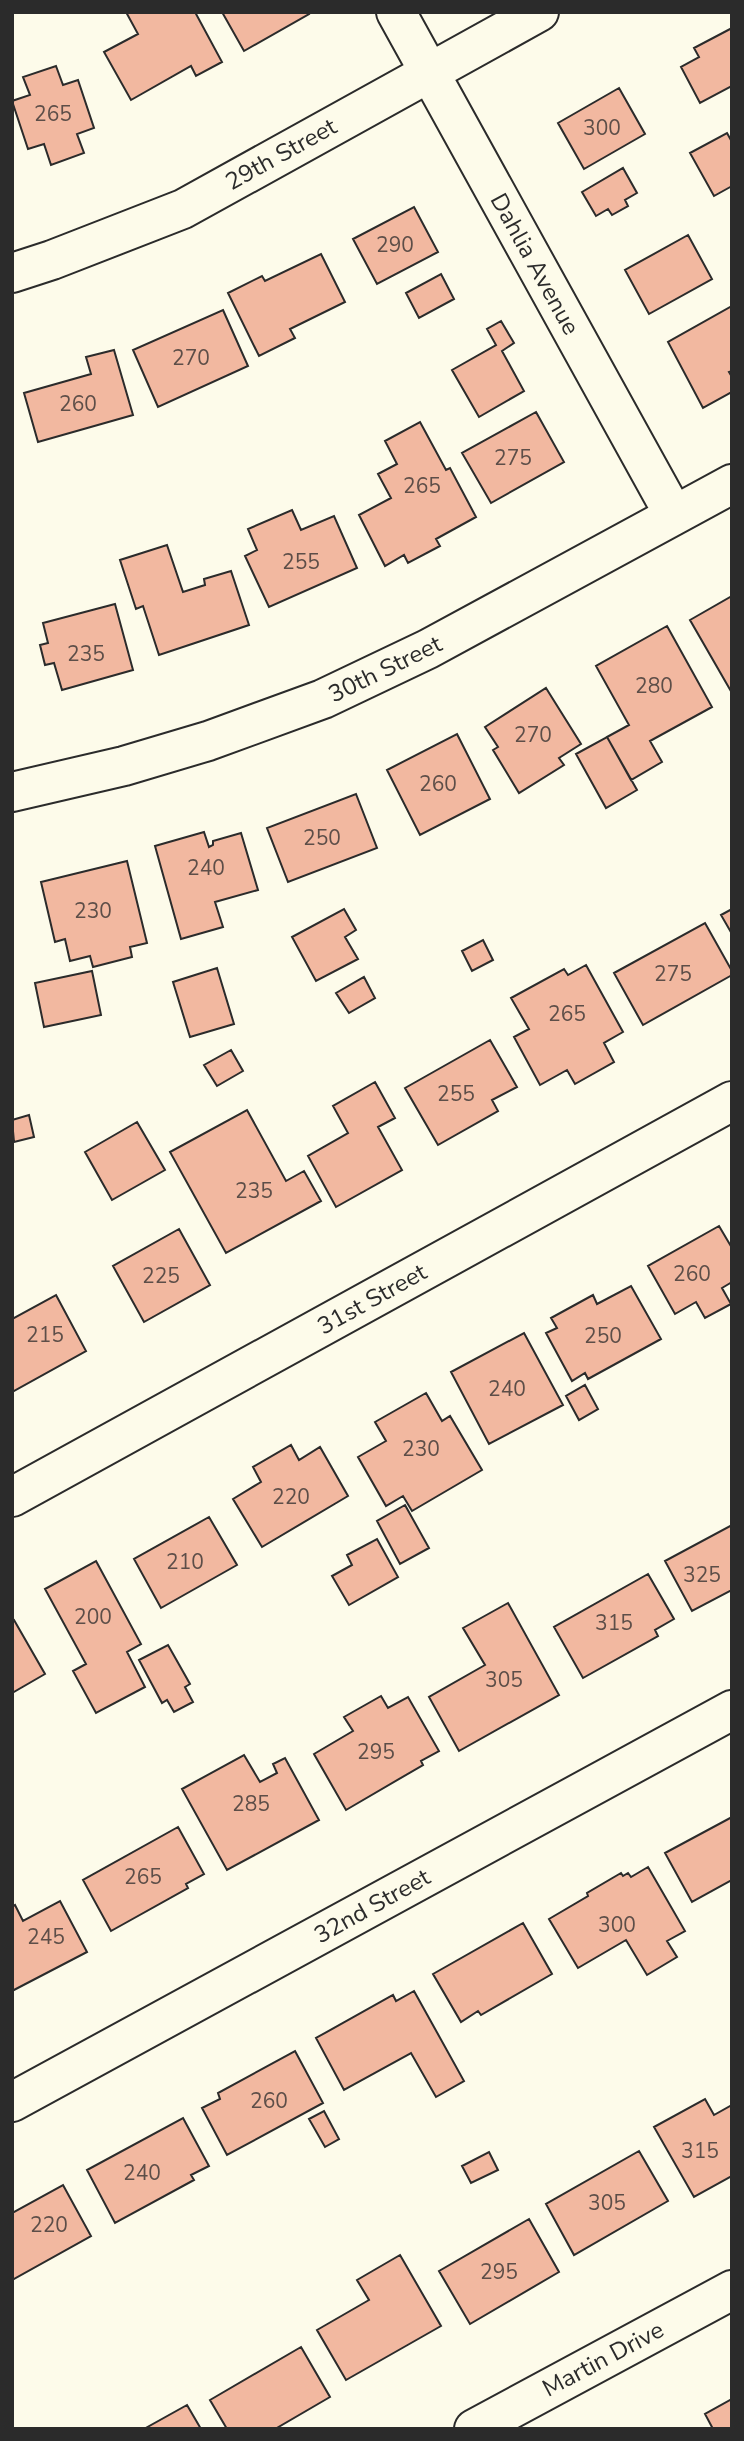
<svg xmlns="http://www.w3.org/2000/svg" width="744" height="2441" font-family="'Nunito Sans',sans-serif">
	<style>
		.building { fill: #f2b8a0; stroke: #2b2b2b; stroke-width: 2 }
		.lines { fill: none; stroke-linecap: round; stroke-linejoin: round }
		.street-casing { stroke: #2b2b2b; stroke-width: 42 }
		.street { stroke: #fdfbea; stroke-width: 38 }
		.labels { text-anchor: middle; stroke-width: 5; stroke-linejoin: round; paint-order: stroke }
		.number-label { font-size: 21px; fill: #5d4e48 }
		.street-label { font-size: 24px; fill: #2b2b2b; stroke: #fdfbea }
	</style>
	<rect width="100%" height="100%" fill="#fdfbea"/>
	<!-- building -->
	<path class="building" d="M126 12H195L222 62 196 76 191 66 131 100 104 52 138 34Z
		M222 12H308L309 14 244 51Z
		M732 28V86L700 103 681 67 699 57 694 48Z
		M56 66 63 85 78 80 94 128 77 134 84 153 51 165 44 144 28 149 12 101 30 95 23 77Z
		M619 88 645 134 584 169 558 123Z
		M727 133 732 142V186L714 196 690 153Z
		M623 168 637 193 625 200 628 206 612 215 608 209 596 216 582 192Z
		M414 207 438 252 377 284 353 239Z
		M688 235 712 279 649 314 625 270Z
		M321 254 345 302 290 329 295 338 259 356 228 293 262 276 265 281Z
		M441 274 454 299 419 318 406 293Z
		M732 306V371L729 372 732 377V392L703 408 668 342Z
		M223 310 248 366 158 407 133 350Z
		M501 321 514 343 502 351 524 391 479 417 452 370 496 345 487 329Z
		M114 350 133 415 38 442 24 393 91 374 86 357Z
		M536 412 564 462 491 503 462 453Z
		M420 422 446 470 450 468 476 517 436 539 440 546 408 563 404 555 385 566 359 515 391 498 378 474 397 464 385 441Z
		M292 510 301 530 334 516 357 568 269 607 245 556 257 550 248 529Z
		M167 545 183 592 205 585 204 579 231 571 249 625 159 655 143 606 136 609 120 560Z
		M732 596V693L690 620Z
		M115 604 133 670 62 690 54 663 45 665 40 645 48 643 43 623Z
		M667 626 712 707 650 741 662 762 631 780 607 737 629 725 596 666Z
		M546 688 581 744 559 758 564 765 519 793 493 750 498 747 485 727Z
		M457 734 490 799 420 835 387 770Z
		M607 737 637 790 606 808 576 754Z
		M356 794 377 848 288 882 267 828Z
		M204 832 209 847 213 845V841L241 833 258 890 215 902 223 927 181 939 155 846Z
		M127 861 147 943 130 947 132 957 93 967 90 956 70 961 65 939 55 942 41 882Z
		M344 909 356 930 345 937 358 959 316 981 292 937Z
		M732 909V934L721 915Z
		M705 923 732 971V975L643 1025 614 973Z
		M483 940 493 960 472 971 462 951Z
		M586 965 623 1032 604 1043 614 1062 575 1084 567 1070 540 1085 514 1037 529 1029 511 998 564 969 568 975Z
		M217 968 234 1024 190 1037 173 982Z
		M92 971 101 1015 44 1027 35 983Z
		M364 977 375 998 349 1013 336 993Z
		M490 1040 517 1087 492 1100 498 1111 438 1145 405 1088Z
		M231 1050 243 1071 217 1086 204 1065Z
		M375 1082 395 1118 378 1127 402 1170 336 1207 308 1156 348 1133 333 1106Z
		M247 1110 286 1181 304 1171 321 1201 226 1253 170 1152Z
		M29 1115 34 1137 14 1142 12 1120Z
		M137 1122 165 1170 112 1200 85 1152Z
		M719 1226 732 1248V1282L722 1288 731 1304 705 1318 696 1302 675 1314 648 1266Z
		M179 1229 210 1285 144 1322 113 1266Z
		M631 1286 661 1339 588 1379 585 1373 572 1381 546 1333 557 1328 551 1318 593 1295 597 1304Z
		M56 1295 86 1351 12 1392V1319Z
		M524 1333 563 1405 489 1444 451 1372Z
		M585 1385 598 1409 579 1420 566 1396Z
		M426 1393 442 1421 450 1416 482 1470 412 1511 403 1496 386 1506 358 1457 386 1441 375 1422Z
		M291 1445 299 1460 320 1447 348 1496 262 1547 233 1499 261 1482 253 1467Z
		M405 1505 429 1548 400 1564 377 1521Z
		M209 1517 237 1565 161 1608 134 1559Z
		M732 1525V1590L692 1611 665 1561Z
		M377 1539 398 1577 349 1605 332 1576 352 1565 347 1555Z
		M96 1561 141 1644 127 1652 145 1687 96 1713 73 1671 86 1664 45 1589Z
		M648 1574 674 1619 655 1630 658 1636 583 1678 554 1627Z
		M508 1603 559 1695 459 1751 429 1697 485 1665 463 1628Z
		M14 1620 45 1674 12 1693V1621Z
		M168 1645 190 1684 185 1687 193 1702 174 1712 167 1700 162 1703 139 1660Z
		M381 1696 388 1708 408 1697 439 1751 421 1761 423 1765 346 1810 314 1754 353 1731 344 1717Z
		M244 1755 260 1782 277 1773 273 1764 285 1758 319 1820 227 1870 182 1789Z
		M732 1817V1880L692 1902 665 1853Z
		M178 1827 204 1874 186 1884 188 1888 111 1931 83 1880Z
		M648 1867 685 1931 667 1941 677 1957 647 1975 626 1940 578 1968 549 1919 588 1896 587 1893 621 1873 623 1876 628 1873 631 1877Z
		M60 1901 87 1952 12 1991V1907L15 1905 23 1921Z
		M523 1923 552 1974 481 2015 478 2011 461 2022 433 1974Z
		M414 1991 464 2081 436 2097 411 2053 344 2090 316 2038 393 1995 396 2001Z
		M295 2051 323 2103 227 2155 202 2108 220 2099 218 2093Z
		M705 2099 714 2115 732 2105V2176L694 2197 654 2127Z
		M324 2111 339 2139 325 2147 309 2119Z
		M183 2118 209 2166 191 2175 194 2180 115 2223 87 2170Z
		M639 2151 668 2201 574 2255 546 2204Z
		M489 2152 498 2170 471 2183 462 2166Z
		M63 2185 91 2236 12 2280V2213Z
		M529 2219 559 2272 470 2324 439 2271Z
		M400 2255 441 2326 346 2380 317 2330 369 2300 357 2280Z
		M301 2347 330 2397 275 2429H227L210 2400Z
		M732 2399V2429H713L705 2414Z
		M187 2405 201 2429H144Z"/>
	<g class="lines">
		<defs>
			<path id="street" d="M396 12 674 515
				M12 273 52 260 183 209 539 12
				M12 792 124 766 208 741 323 699 428 649 732 484
				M12 1497 732 1101
				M12 2102 732 1710
				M474 2429 732 2290"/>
		</defs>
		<!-- street casing -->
		<use href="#street" class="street-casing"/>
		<!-- street -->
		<use href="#street" class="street"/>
	</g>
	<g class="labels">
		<!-- number labels -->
		<g class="number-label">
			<text x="53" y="121">265</text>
			<text x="602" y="135">300</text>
			<text x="395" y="252">290</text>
			<text x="191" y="365">270</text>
			<text x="78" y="411">260</text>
			<text x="513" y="465">275</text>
			<text x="422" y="493">265</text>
			<text x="301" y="569">255</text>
			<text x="86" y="661">235</text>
			<text x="654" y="693">280</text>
			<text x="533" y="742">270</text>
			<text x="438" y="791">260</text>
			<text x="322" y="845">250</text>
			<text x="206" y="875">240</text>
			<text x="93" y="918">230</text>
			<text x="673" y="981">275</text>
			<text x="567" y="1021">265</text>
			<text x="456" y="1101">255</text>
			<text x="254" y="1198">235</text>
			<text x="692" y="1281">260</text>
			<text x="161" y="1283">225</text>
			<text x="45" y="1342">215</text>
			<text x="603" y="1343">250</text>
			<text x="507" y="1396">240</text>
			<text x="421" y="1456">230</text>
			<text x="291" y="1504">220</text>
			<text x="185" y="1569">210</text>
			<text x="702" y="1582">325</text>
			<text x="93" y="1624">200</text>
			<text x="614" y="1630">315</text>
			<text x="504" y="1687">305</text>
			<text x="376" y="1759">295</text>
			<text x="251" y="1811">285</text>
			<text x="143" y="1884">265</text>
			<text x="617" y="1932">300</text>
			<text x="46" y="1944">245</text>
			<text x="269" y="2108">260</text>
			<text x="700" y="2158">315</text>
			<text x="142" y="2180">240</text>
			<text x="607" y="2210">305</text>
			<text x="49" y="2232">220</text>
			<text x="499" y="2279">295</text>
		</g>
		<!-- street labels -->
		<g class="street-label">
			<text transform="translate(281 154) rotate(-29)" y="8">29th Street</text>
			<text transform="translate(535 264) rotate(61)" y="8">Dahlia Avenue</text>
			<text transform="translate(385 669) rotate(-26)" y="8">30th Street</text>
			<text transform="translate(372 1299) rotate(-29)" y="8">31st Street</text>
			<text transform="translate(372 1906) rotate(-29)" y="8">32nd Street</text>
			<text transform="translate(603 2359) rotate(-28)" y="8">Martin Drive</text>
		</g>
	</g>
	<!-- border -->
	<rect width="744" height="2441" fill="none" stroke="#2b2b2b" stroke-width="28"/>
</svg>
